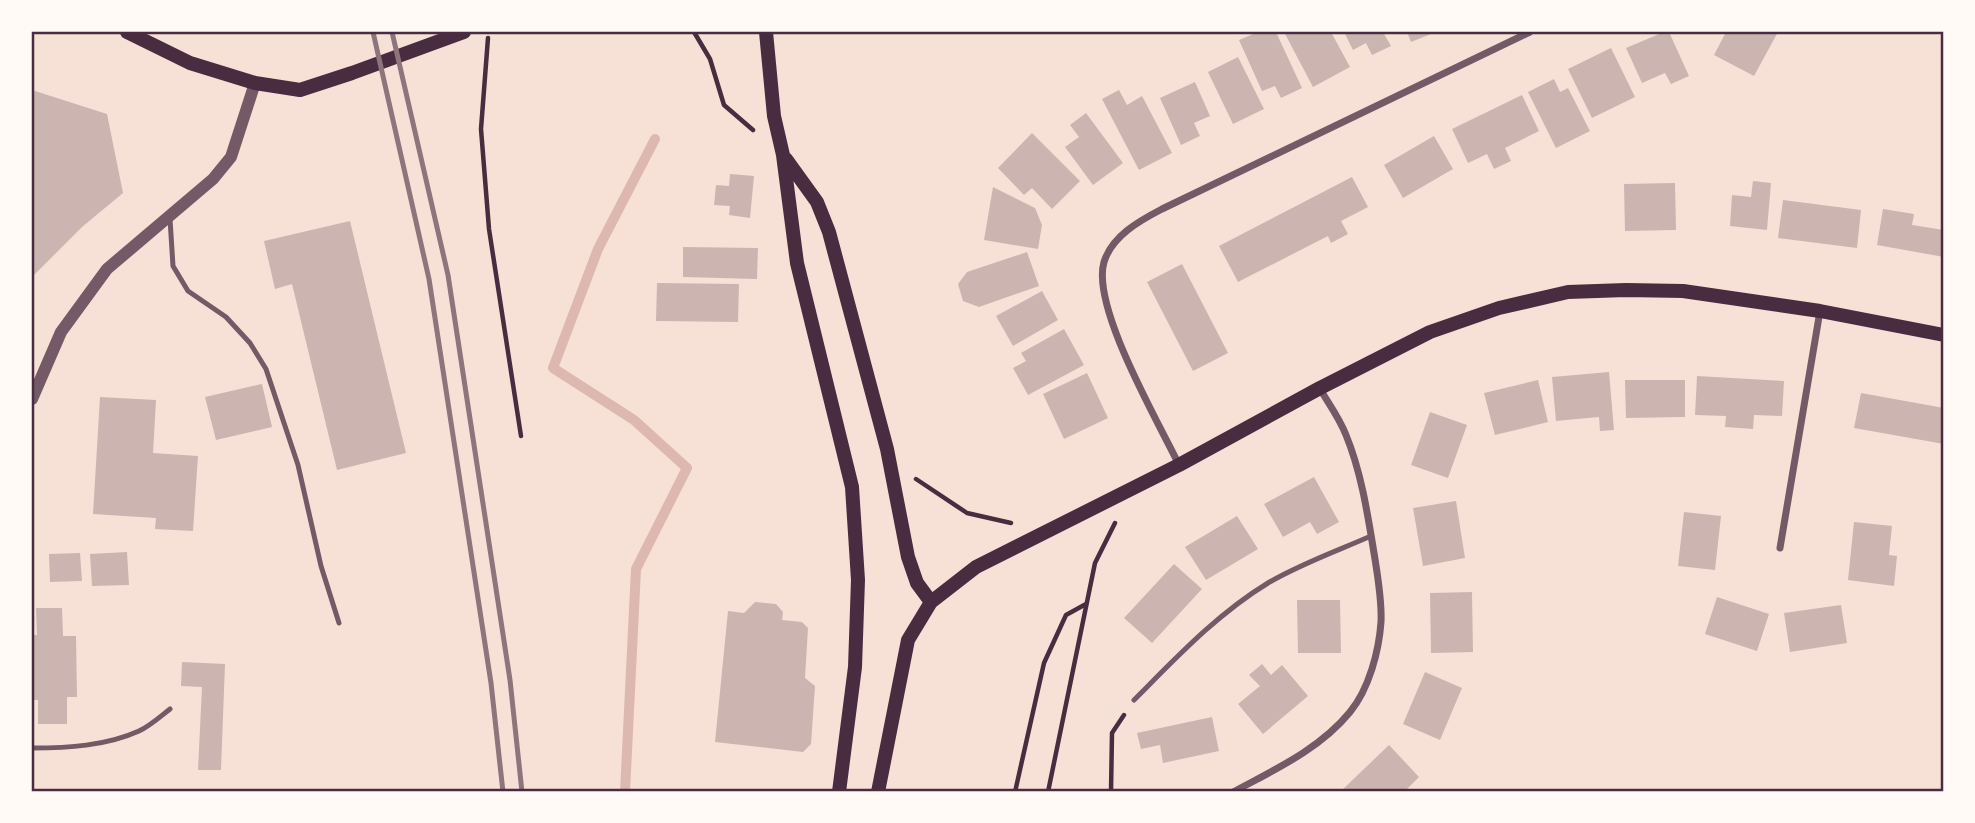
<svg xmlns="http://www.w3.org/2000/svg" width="1975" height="823" font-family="Roboto,sans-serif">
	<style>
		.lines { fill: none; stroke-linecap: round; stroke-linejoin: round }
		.stream { stroke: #dcb8b0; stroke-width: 10 }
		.building { fill: #ccb4b1 }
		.path { stroke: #4a2c40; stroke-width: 4.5 }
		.service { stroke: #755966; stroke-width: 5 }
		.minor { stroke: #755966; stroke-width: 7 }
		.tertiary { stroke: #755966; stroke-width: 12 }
		.secondary { stroke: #4a2c40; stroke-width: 14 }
		.rail { stroke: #8f747c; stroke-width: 5 }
		.neatline { fill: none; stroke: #4a2c40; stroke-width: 2.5 }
	</style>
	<rect width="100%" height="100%" fill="#f7e1d7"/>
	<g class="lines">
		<!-- stream -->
		<path class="stream" d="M625 792 636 569 687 468 634 420 553 368 598 249 655 139"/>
	</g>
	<!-- building -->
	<path class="building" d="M1258 32H1276L1302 88 1281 98 1275 86 1262 91 1239 40Z
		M1284 32H1331L1350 67 1313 87Z
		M1344 32H1383L1391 46 1372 55 1366 43 1353 50Z
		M1407 32H1436L1411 42Z
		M1664 32H1669L1689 76 1671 84 1665 73 1642 83 1626 48Z
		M1726 32H1778L1754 76 1714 55Z
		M1611 48 1635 97 1592 118 1568 69Z
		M1238 57 1264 109 1233 124 1208 72Z
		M1554 79 1560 92 1568 88 1590 131 1556 148 1528 92Z
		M1195 82 1210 116 1194 123 1200 136 1181 145 1160 98Z
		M32 90 107 114 123 193 82 227 32 277Z
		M1119 90 1127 105 1142 96 1172 153 1139 170 1102 99Z
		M1522 95 1539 131 1505 148 1511 161 1494 169 1487 154 1468 163 1452 129Z
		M1086 113 1123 163 1093 185 1065 147 1079 137 1070 125Z
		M1032 133 1080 181 1052 209 1032 188 1024 195 998 168Z
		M1434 136 1453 169 1403 198 1384 165Z
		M730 174 754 176 750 218 729 215 730 206 714 205 716 185 729 186Z
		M1352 177 1368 207 1341 221 1348 234 1331 243 1328 236 1238 282 1219 246Z
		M1753 181 1771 183 1767 230 1730 226 1732 195 1751 197Z
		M1675 183 1676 230 1625 231 1624 184Z
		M993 187 1035 208 1042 225 1038 249 984 240Z
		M1783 200 1861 210 1857 248 1778 238Z
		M1883 209 1914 214 1912 225 1944 230V257L1877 245Z
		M350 221 406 453 337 470 292 284 275 289 264 241Z
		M683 247 758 248 757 279 683 277Z
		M1027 252 1039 286 979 307 963 301 958 284 967 272Z
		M1182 264 1228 353 1193 371 1147 282Z
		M657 283 739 284 738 322 656 321Z
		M1042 291 1058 320 1013 346 996 316Z
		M1064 329 1084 365 1028 395 1013 368 1026 361 1021 353Z
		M1609 372 1614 430 1600 431 1599 417 1556 421 1552 377Z
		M1087 373 1108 418 1064 439 1043 394Z
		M1697 376 1784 381 1782 416 1754 415 1753 429 1725 427 1726 416 1695 415Z
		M1538 380 1548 422 1495 435 1484 393Z
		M1625 380H1685V417L1626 418Z
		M262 384 272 427 216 440 205 397Z
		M1861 393 1944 408V444L1854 428Z
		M100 397 156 400 153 453 198 456 193 531 155 529 156 518 93 514Z
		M1430 412 1467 425 1448 478 1411 465Z
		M1314 477 1339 522 1317 534 1310 522 1283 537 1264 504Z
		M1456 501 1465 558 1423 566 1413 508Z
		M1684 512 1721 516 1715 570 1678 566Z
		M1237 516 1258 549 1206 580 1185 547Z
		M1854 522 1892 526 1889 555 1897 556 1894 586 1848 580Z
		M127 552 129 585 92 586 90 554Z
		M80 553 82 581 50 582 49 554Z
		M1174 564 1202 589 1152 643 1124 618Z
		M1472 592 1473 652 1431 653 1430 593Z
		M1717 597 1769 614 1757 651 1705 634Z
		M1297 600H1340L1341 653H1298Z
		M755 602 776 604 783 612 782 620 802 622 808 628 805 678 815 686 811 744 803 752 715 742 728 611 744 613Z
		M1841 605 1847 643 1790 652 1784 613Z
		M36 608H62L63 636H76L77 697H67V724H38V700H32V635H37Z
		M182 662 225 664 221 770H198L202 687 181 686Z
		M1262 664 1271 675 1282 665 1308 696 1263 734 1238 704 1260 686 1249 675Z
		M1425 672 1462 688 1440 740 1403 724Z
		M1212 717 1219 751 1163 763 1160 745 1141 749 1137 733Z
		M1389 745 1419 777 1404 792H1340Z"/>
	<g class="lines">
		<!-- path -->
		<path class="path" d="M694 32 710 59 724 105 753 130
			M488 38 481 129 489 229 521 436
			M916 479 967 513 1011 523
			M1015 792 1044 663 1066 615 1086 604
			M1048 792 1095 563 1115 523
			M1111 792 1112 733 1124 715"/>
		<!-- service -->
		<path class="service" d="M170 219 173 266 188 291 226 317 250 343 266 369 298 465 321 566 339 623
			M1134 700C1176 658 1217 614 1268 583 1300 564 1337 551 1371 536
			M32 748C67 748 106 746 139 731 150 726 161 716 170 709"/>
		<!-- minor -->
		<path class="minor" d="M1179 465C1158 421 1091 307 1104 262 1112 236 1139 221 1162 209L1530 32
			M1780 548 1820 311
			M1233 792C1274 770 1320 749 1350 712 1369 689 1379 651 1381 622 1382 601 1378 579 1375 559 1368 517 1362 474 1346 435 1340 419 1329 404 1320 389"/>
		<!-- tertiary -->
		<path class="tertiary" d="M32 399 61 332 107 269 213 179 231 157 255 83"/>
		<!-- secondary -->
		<path class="secondary" d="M127 32 190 63 255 83 300 90 352 73 464 32
			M766 32 774 116 783 155 797 263 852 487 858 580 855 667 839 792
			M786 159 817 202 829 232 887 449 908 557 917 583 931 602
			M878 792 908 640 931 602 976 567 1179 465 1320 388 1430 332 1499 308 1568 292 1626 290 1683 291 1820 311 1944 335"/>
		<!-- rail -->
		<path class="rail" d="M373 32 429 279 491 683 503 792
			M392 32 448 275 510 680 522 792"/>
	</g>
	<!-- border -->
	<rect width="1975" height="823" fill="none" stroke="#fffaf5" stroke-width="66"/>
	<rect x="33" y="33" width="1909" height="757" class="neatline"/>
</svg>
